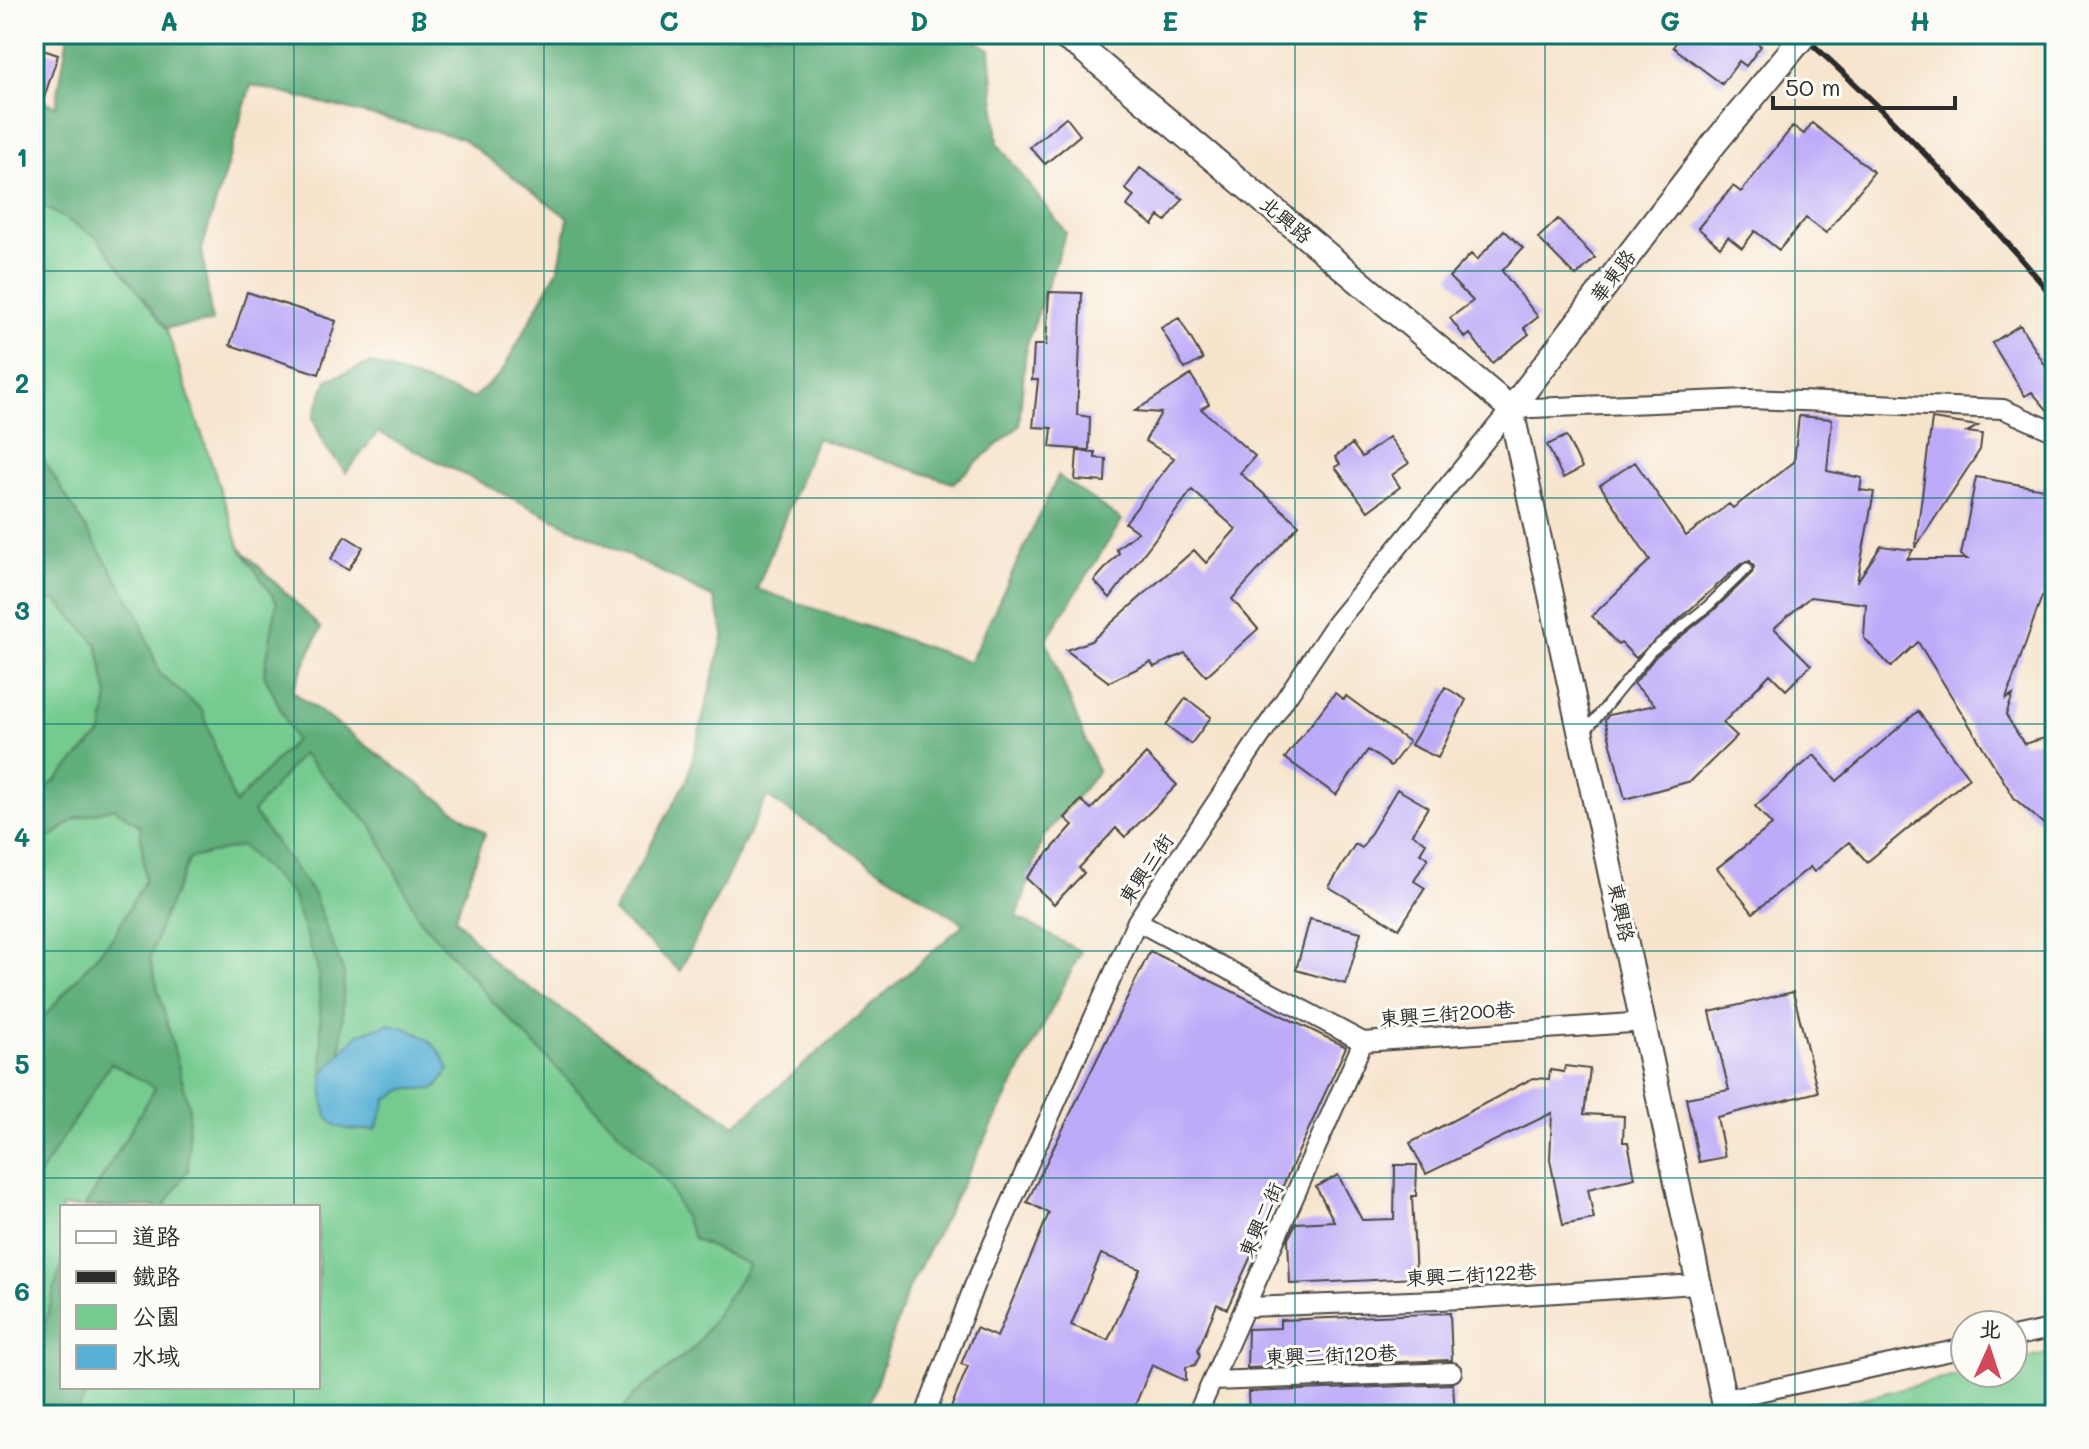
<svg xmlns="http://www.w3.org/2000/svg" width="2089" height="1449" font-family="Mali,'LXGW WenKai TC',sans-serif">
	<style>
		.green { fill: #75ca8f; stroke: #507a5d; stroke-width: 2; fill-rule: evenodd }
		.forest { fill: #60ae7a; stroke: #466c52; stroke-width: 2 }
		.water { fill: #58b1d5; stroke: #426e80; stroke-width: 2 }
		.building { fill: #bdaaf8; fill-rule: evenodd }
		.lines { fill: none; stroke-linecap: round; stroke-linejoin: round }
		.service-casing { stroke: #4a4743; stroke-width: 13 }
		.minor-casing { stroke: #4a4743; stroke-width: 22 }
		.tertiary-casing { stroke: #4a4743; stroke-width: 28 }
		.service { stroke: #fff; stroke-width: 9 }
		.minor { stroke: #fff; stroke-width: 18 }
		.tertiary { stroke: #fff; stroke-width: 24 }
		.rail { stroke: #2b2b2b; stroke-width: 6 }
		.tertiary-bridge-casing { stroke: #4a4743; stroke-width: 28; stroke-linecap: butt }
		.tertiary-bridge { stroke: #fff; stroke-width: 24 }
		.grid { fill: none; stroke: #0f766e; stroke-width: 2; stroke-opacity: 0.55 }
		.labels { text-anchor: middle; stroke-width: 6; stroke-linejoin: round; paint-order: stroke }
		.street-label { font-size: 20px; fill: #2b2b2b; stroke: #fdfcf7 }
		.neatline { fill: none; stroke: #0f766e; stroke-width: 3 }
		.grid-label { font-size: 26px; text-anchor: middle; font-weight: bold; fill: #0f766e }
	</style>
	<rect width="100%" height="100%" fill="#fdfcf7"/>
	<filter id="ink" filterUnits="userSpaceOnUse"><feTurbulence type="fractalNoise" baseFrequency=".0125" numOctaves="2"/><feDisplacementMap in="SourceGraphic" scale="16" xChannelSelector="R" yChannelSelector="G"/><feConvolveMatrix kernelMatrix="1 2 1 2 8 2 1 2 1" color-interpolation-filters="sRGB"/></filter>
	<filter id="wash" filterUnits="userSpaceOnUse"><feTurbulence type="fractalNoise" baseFrequency=".006" numOctaves="4" result="noise"/><feDisplacementMap in="SourceGraphic" scale="32" xChannelSelector="R" yChannelSelector="G"/><feGaussianBlur stdDeviation="1.8" result="paint"/><feColorMatrix in="noise" values="0 0 0 0 0 0 0 0 0 0 0 0 0 0 0 0 0 1.4 0 .05"/><feComposite in="paint" operator="in"/></filter>
	<g filter="url(#wash)">
		<rect width="100%" height="100%" fill="#f7e4cd"/>
		<!-- green -->
		<path class="green" d="M34 201 97 237 166 328 240 548 321 628 292 691 485 833 455 918 498 967 735 1125 694 1239 749 1265 695 1347 632 1397 619 1415H34ZM62 1207H318V1387H62Z
			M2055 1352V1415H1818L1830 1406 1968 1373H2013V1362Z"/>
		<!-- forest -->
		<path class="forest" d="M68 34H964L990 49 998 144 1066 233 1026 347 1019 426 953 483 816 438 757 589 970 662 1058 476 1122 520 1046 640 1098 772 1043 837 1017 917 1081 952 907 1292 866 1415H619L632 1397 695 1347 749 1265 694 1239 668 1183 493 1002 419 918 372 826 302 754 253 812 313 893 344 974 341 1053 323 1074 318 970 292 895 242 846 190 858 161 923 150 959 189 1106 188 1170 164 1207H85L155 1088 111 1063 34 1183V1028L113 937 145 880 140 826 114 808 77 818 34 849V797L54 782 102 733 108 696 97 644 57 601 34 596V444L136 610 160 674 202 710 235 804 295 740 264 674 277 602 240 548 321 628 292 691 485 833 455 918 498 967 735 1125 964 924 767 797 680 971 613 912 687 780 724 634 714 598 378 432 346 473 324 445 313 418 327 380 370 363 473 398 502 372 559 267 568 218 461 138 251 85 202 249 212 322 166 328 97 237 34 201V96L56 106Z
			M62 1262V1387H89L76 1415H34V1363Z"/>
		<!-- water -->
		<path class="water" d="M389 1024C415 1028 440 1043 449 1070L435 1089H405L387 1099 376 1129C324 1134 323 1119 323 1074L358 1034Z"/>
		<g id="blocks">
			<!-- building -->
			<path class="building" d="M1682 34H1745L1761 46 1746 66 1739 61 1722 84 1673 47Z
				M34 47 58 55 38 116H34Z
				M1066 117 1080 135 1045 164 1030 147Z
				M1812 123 1874 172 1826 233 1806 218 1779 250 1755 231 1742 248 1728 237 1720 247 1698 228 1733 186 1741 192 1793 126 1804 134Z
				M1140 168 1183 199 1166 221 1159 216 1153 225 1127 206 1134 196 1125 189Z
				M1558 219 1595 258 1576 276 1538 238Z
				M1504 230 1523 248 1502 271 1538 317 1524 328 1529 334 1492 363 1470 334 1465 338 1450 318 1473 301 1449 277 1471 254 1477 260Z
				M247 292 336 321 319 374 230 345Z
				M1049 292 1082 293 1077 415 1090 417 1089 450 1050 447 1052 428 1033 427 1038 380H1032L1034 345H1046Z
				M1179 318 1203 359 1185 369 1161 328Z
				M2020 325 2055 381V419L2032 392 2025 396 1992 343Z
				M1191 375 1209 404 1201 409 1255 456 1240 473 1299 525 1232 599 1258 629 1206 676 1185 653 1154 667 1151 662 1109 682 1066 650 1091 641 1194 550 1206 563 1236 529 1192 490 1110 598 1094 581 1119 553 1116 549 1138 532 1125 523 1174 458 1145 441 1161 413 1135 411Z
				M1799 416 1832 419 1827 471 1862 478 1860 490 1874 492 1857 582 1881 546 1913 550 1907 559H1967L1961 555 1976 477 2055 491V559L2048 597 2042 596 2006 699 2013 695 2006 715 2024 744 2055 735V834L2015 799 1918 642 1891 667 1864 638 1866 604 1810 597 1774 628 1811 665 1786 690 1770 674 1723 723 1737 736 1691 781 1625 799 1605 720 1609 715 1655 705 1634 684 1656 656 1713 611 1752 573 1754 567 1750 561 1742 563 1636 658 1621 643 1618 645 1592 616 1650 560 1600 485 1635 462 1686 536 1729 504 1733 508 1794 462Z
				M1932 419 1978 426 1967 432 1982 434 1980 450 1915 548Z
				M1566 436 1582 468 1563 478 1547 445Z
				M1389 437 1409 463 1392 475 1400 487 1368 511 1335 467 1340 464 1335 457 1352 444 1362 457Z
				M1077 451 1095 452V458L1106 459 1105 482 1075 480Z
				M345 536 363 547 348 570 331 559Z
				M1445 687 1466 700 1438 758 1411 745Z
				M1335 693 1344 700 1346 696 1409 742 1391 766 1368 750 1336 795 1285 758Z
				M1186 698 1211 717 1191 744 1166 725Z
				M1918 711 1969 778 1867 862 1849 842 1814 872 1810 867 1753 913 1717 868 1772 825 1755 806 1814 755 1837 781Z
				M1146 754 1177 785 1125 837 1116 828 1079 868 1084 873 1054 904 1026 878 1073 825 1065 818 1081 800 1091 809Z
				M1397 789 1428 807 1412 834 1426 843 1420 853 1428 858 1414 881 1425 888 1399 929 1329 887 1355 844 1362 848Z
				M1310 919 1361 932 1346 984 1296 970Z
				M1150 951 1346 1047 1227 1309 1217 1304 1198 1350 1200 1356 1195 1365 1186 1367V1381L1152 1365 1131 1415H948L968 1366 961 1364 976 1328 997 1337 1049 1213 1027 1202ZM1101 1254 1140 1269 1108 1340 1071 1325Z
				M1793 992 1818 1092 1717 1117 1725 1157 1699 1162 1686 1098 1729 1090 1710 1012Z
				M1565 1066 1590 1069 1584 1114 1624 1116 1623 1142H1628L1635 1178 1588 1189 1594 1219 1563 1225 1550 1160 1552 1113 1426 1174 1410 1143 1533 1078 1549 1079 1550 1070 1564 1072Z
				M1395 1165H1417L1416 1196H1412L1416 1278 1290 1284 1288 1239 1296 1223 1334 1221 1316 1187 1338 1175 1362 1220 1394 1219Z
				M1450 1313 1452 1360 1247 1368 1248 1329 1280 1328V1320Z
				M1453 1384 1455 1415H1249L1248 1392Z"/>
		</g>
	</g>
	<g filter="url(#ink)">
		<use href="#blocks" fill-opacity="0" stroke="#4a4743" stroke-width="2"/>
		<g class="lines">
			<defs>
				<path id="service" d="M1585 732 1651 651 1708 606 1747 568"/>
				<path id="minor" d="M1137 921 1363 1042 1645 1022
					M1247 1307 1465 1299 1696 1284
					M2013 1337 2055 1328
					M1212 1381 1452 1372
					M1725 1399 1965 1348
					M925 1415 974 1286 1137 921 1336 623 1511 409 1748 399 2003 409 2055 432
					M1197 1415 1363 1042"/>
				<path id="tertiary" d="M1059 34 1080 47 1511 409
					M1511 409 1727 1415
					M1511 409 1714 144"/>
			</defs>
			<!-- service casing -->
			<use href="#service" class="service-casing"/>
			<!-- minor casing -->
			<use href="#minor" class="minor-casing"/>
			<!-- tertiary casing -->
			<use href="#tertiary" class="tertiary-casing"/>
			<!-- service -->
			<use href="#service" class="service"/>
			<!-- minor -->
			<use href="#minor" class="minor"/>
			<!-- tertiary -->
			<use href="#tertiary" class="tertiary"/>
			<!-- rail -->
			<path class="rail" d="M1801 34C1892 116 1977 205 2055 299"/>
			<defs>
				<path id="tertiary-bridge" d="M1714 144 1805 34"/>
			</defs>
			<!-- tertiary-bridge casing -->
			<use href="#tertiary-bridge" class="tertiary-bridge-casing"/>
			<!-- tertiary-bridge -->
			<use href="#tertiary-bridge" class="tertiary-bridge"/>
		</g>
	</g>
	<!-- grid -->
	<path class="grid" d="M294 34V1207M544 34V1415M794 34V1415M1044 34V1415M1295 34V1415M1545 34V1415M1795 34V1415M34 271H2055M34 498H2055M34 724H2055M34 951H2055M34 1178H2055M294 1387V1415"/>
	<g class="labels">
		<!-- street labels -->
		<g class="street-label">
			<text transform="translate(1286 220) rotate(40)" y="7">北興路</text>
			<text transform="translate(1613 276) rotate(-53)" y="7">華東路</text>
			<text transform="translate(1146 869) rotate(-56)" y="7">東興三街</text>
			<text transform="translate(1621 912) rotate(78)" y="7">東興路</text>
			<text transform="translate(1447 1014) rotate(-4)" y="7">東興三街200巷</text>
			<text transform="translate(1261 1220) rotate(-66)" y="7">東興二街</text>
			<text transform="translate(1471 1275) rotate(-3)" y="7">東興二街122巷</text>
			<text transform="translate(1331 1355) rotate(-2)" y="7">東興二街120巷</text>
		</g>
	</g>
	<!-- margin -->
	<rect width="2089" height="1449" fill="none" stroke="#fdfcf7" stroke-width="88"/>
	<!-- legend -->
	<rect x="60" y="1205" width="260" height="184" fill="#fdfcf7" stroke="#a9a8a5" stroke-width="2"/>
	<rect x="76" y="1231" width="40" height="12" fill="#ffffff" stroke="#a9a8a5" stroke-width="2"/>
	<text x="132" y="1245" font-size="24" fill="#2b2b2b">道路</text>
	<rect x="76" y="1271" width="40" height="12" fill="#2b2b2b" stroke="#a9a8a5" stroke-width="2"/>
	<text x="132" y="1285" font-size="24" fill="#2b2b2b">鐵路</text>
	<rect x="76" y="1305" width="40" height="24" fill="#75ca8f" stroke="#a9a8a5" stroke-width="2"/>
	<text x="132" y="1325" font-size="24" fill="#2b2b2b">公園</text>
	<rect x="76" y="1345" width="40" height="24" fill="#58b1d5" stroke="#a9a8a5" stroke-width="2"/>
	<text x="132" y="1365" font-size="24" fill="#2b2b2b">水域</text>
	<!-- north arrow -->
	<g transform="translate(1989 1349) rotate(3)"><circle r="38" fill="#fdfcf7" stroke="#a9a8a5" stroke-width="2"/>
	<path d="M0-6L14 30L0 20L-14 30Z" fill="#d1495b"/>
	<text y="-12" font-size="22" font-weight="bold" text-anchor="middle" fill="#2b2b2b">北</text>
	</g>
	<!-- scale -->
	<path d="M1773 96v12h182v-12" fill="none" stroke="#2b2b2b" stroke-width="4"/>
	<text x="1785" y="96" font-size="24" fill="#2b2b2b" stroke="#fdfcf7" stroke-width="6" paint-order="stroke">50 m</text>
	<rect x="44" y="44" width="2001" height="1361" class="neatline"/>
	<g class="grid-label">
		<text x="169" y="31">A</text>
		<text x="419" y="31">B</text>
		<text x="669" y="31">C</text>
		<text x="919" y="31">D</text>
		<text x="1170" y="31">E</text>
		<text x="1420" y="31">F</text>
		<text x="1670" y="31">G</text>
		<text x="1920" y="31">H</text>
		<text x="22" y="167">1</text>
		<text x="22" y="393">2</text>
		<text x="22" y="620">3</text>
		<text x="22" y="847">4</text>
		<text x="22" y="1074">5</text>
		<text x="22" y="1301">6</text>
	</g>
</svg>
